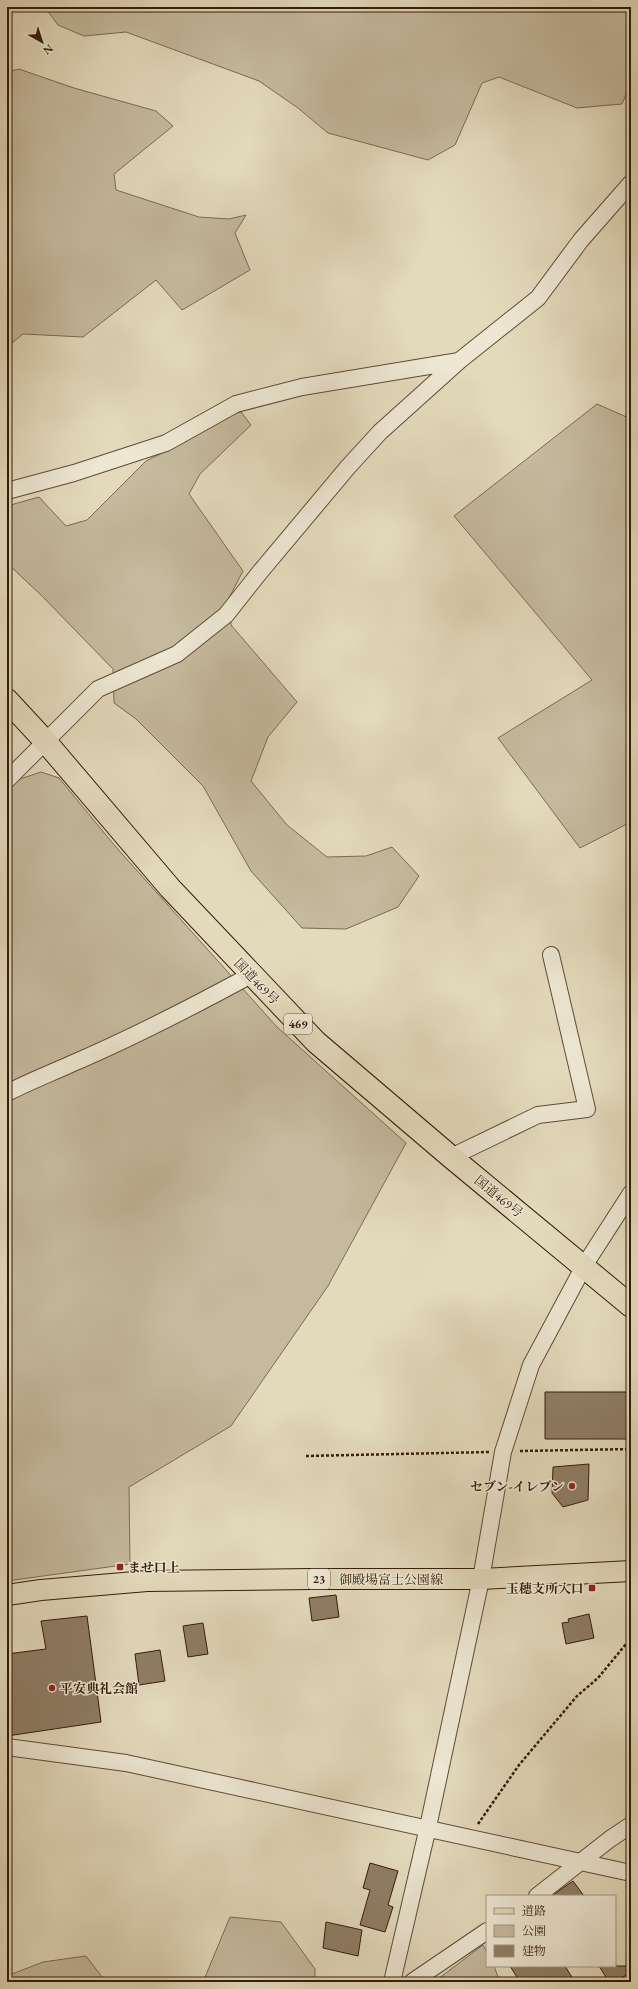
<svg xmlns="http://www.w3.org/2000/svg" width="638" height="1989" font-family="'EB Garamond','Noto Serif JP',serif">
	<style>
		.green { fill: #c5ba9e; stroke: #7d6a54 }
		.building { fill: #8f7e66; stroke: #351b09 }
		.lines { fill: none; stroke-linecap: round; stroke-linejoin: round }
		.minor-casing { stroke: #604b36; stroke-width: 18 }
		.major-casing { stroke: #351b09; stroke-width: 22 }
		.highway-casing { stroke: #351b09; stroke-width: 24 }
		.path { stroke: #351b09; stroke-width: 2.5; stroke-dasharray: 3 2; stroke-linecap: butt }
		.minor { stroke: #ede7d3; stroke-width: 16 }
		.major { stroke: #e3dabc; stroke-width: 20 }
		.highway { stroke: #e3dabc; stroke-width: 22 }
		.poi-dot { fill: #8f2418; stroke: #ede7d3; stroke-width: 1.5 }
		.labels { text-anchor: middle; stroke-width: 3; stroke-linejoin: round; paint-order: stroke }
		.shield { fill: #ede7d3; stroke: #6c5846; stroke-width: 1 }
		.shield-label { font-size: 12px; font-weight: bold; fill: #351b09 }
		.street-label { font-size: 13px; fill: #351b09; stroke: #ede7d3 }
		.poi-label { font-size: 13px; font-weight: bold; fill: #351b09; stroke: #ede7d3; text-anchor: end }
	</style>
	<rect width="100%" height="100%" fill="#e3dabc"/>
	<filter id="stains"><feTurbulence type="fractalNoise" baseFrequency=".005" numOctaves="4"/><feColorMatrix values="0 0 0 0 .2 0 0 0 0 .09 0 0 0 0 .02 0 0 0 .5 -.17"/></filter>
	<radialGradient id="worn" r=".72"><stop offset=".6" stop-color="#630" stop-opacity="0"/><stop offset="1" stop-color="#630" stop-opacity=".3"/></radialGradient>
	<!-- green -->
	<path class="green" d="M45 7H631V83L622 104 577 108 499 77 482 83 455 145 428 160 328 133 298 108 259 81 126 32 84 36 58 25Z
		M19 69 74 88 156 111 173 126 114 174 116 190 199 217 229 219 246 215 235 233 250 270 182 310 156 280 83 337 23 334 7 347V72Z
		M597 404 631 419V822L580 848 498 738 592 680 454 516Z
		M241 412 251 425 200 474 189 494 243 571 230 596 231 625 297 702 268 737 251 781 287 825 327 857 366 856 392 847 419 876 398 907 346 929 302 928 251 871 203 786 136 719 114 703 113 669 42 596 7 563V506L39 497 66 526 87 520 146 461 182 443 223 416Z
		M41 772 59 778 115 846 277 1027 406 1143 328 1286 231 1426 129 1487 130 1564 7 1581V777L11 782Z
		M230 1917 281 1922 315 1969V1982H203Z
		M483 1945 487 1953V1966H494L500 1982H434Z
		M86 1956 106 1982H7V1976L43 1962Z"/>
	<!-- building -->
	<path class="building" d="M545 1392H631V1439H545Z
		M589 1464 588 1500 563 1507 552 1493 553 1467Z
		M336 1595 339 1617 312 1621 309 1598Z
		M589 1614 594 1638 566 1644 562 1623 569 1622 568 1619Z
		M87 1616 101 1722 7 1736V1654L46 1649 41 1621Z
		M203 1623 208 1654 188 1657 183 1626Z
		M160 1650 165 1681 139 1685 135 1654Z
		M370 1863 398 1871 388 1905 393 1907 385 1932 360 1925 370 1890 363 1888Z
		M573 1881 584 1896H552L560 1890Z
		M326 1922 362 1930 358 1956 323 1948Z
		M510 1966H565L575 1982H520Z
		M599 1966H631V1972L615 1982H609Z"/>
	<g class="lines">
		<defs>
			<path id="minor" d="M7 491 74 473 166 443 236 404 302 387 459 361
				M7 780 98 689 177 654 226 615 260 572 348 467 380 432 459 361 538 298 581 240 631 183
				M7 1093C28 1082 49 1074 71 1064 132 1038 192 1007 251 975
				M451 1157 538 1115 587 1109 551 955
				M7 1747 126 1763 631 1873
				M537 1896 610 1839 631 1825
				M392 1982 428 1827 481 1579 503 1452 531 1365 584 1266 631 1193
				M412 1982 487 1931"/>
			<path id="major" d="M7 1595 41 1590 147 1581 311 1579H481L631 1571"/>
			<path id="highway" d="M7 700 45 741 170 888 316 1042 451 1157 631 1306"/>
		</defs>
		<!-- minor casing -->
		<use href="#minor" class="minor-casing"/>
		<!-- major casing -->
		<use href="#major" class="major-casing"/>
		<!-- highway casing -->
		<use href="#highway" class="highway-casing"/>
		<!-- path -->
		<path class="path" d="M520 1451 631 1449
			M306 1456 489 1452
			M478 1824 519 1765 577 1696 598 1678 631 1638"/>
		<!-- minor -->
		<use href="#minor" class="minor"/>
		<!-- major -->
		<use href="#major" class="major"/>
		<!-- highway -->
		<use href="#highway" class="highway"/>
	</g>
	<!-- markers -->
	<g class="poi-dot">
		<circle cx="572" cy="1486" r="4"/>
		<rect x="116" y="1563" width="8" height="8" rx="2"/>
		<rect x="588" y="1584" width="8" height="8" rx="2"/>
		<circle cx="52" cy="1688" r="4"/>
	</g>
	<g class="labels">
		<!-- shield labels -->
		<g class="shield">
			<rect x="284" y="1014" width="28" height="20" rx="3"/>
			<rect x="308" y="1569" width="22" height="20" rx="3"/>
		</g>
		<g class="shield-label">
			<text x="298" y="1028">469</text>
			<text x="319" y="1583">23</text>
		</g>
		<!-- street labels -->
		<g class="street-label">
			<text transform="translate(257 981) rotate(46)" y="5">国道469号</text>
			<text transform="translate(499 1196) rotate(39)" y="5">国道469号</text>
			<text x="391" y="1584">御殿場富士公園線</text>
		</g>
		<!-- poi labels -->
		<g class="poi-label">
			<text x="564" y="1491">セブン-イレブン</text>
			<text x="128" y="1572" text-anchor="start">ませ口上</text>
			<text x="584" y="1593">玉穂支所入口</text>
			<text x="60" y="1693" text-anchor="start">平安典礼会館</text>
		</g>
	</g>
	<!-- margin -->
	<rect width="638" height="1989" fill="none" stroke="#e3dabc" stroke-width="24"/>
	<rect x="8" y="8" width="622" height="1973" fill="none" stroke="#351b09" stroke-width="2"/>
	<rect x="12" y="12" width="614" height="1965" fill="none" stroke="#351b09"/>
	<!-- legend -->
	<rect x="486" y="1895" width="130" height="72" fill="#ede7d3" stroke="#a39582"/>
	<rect x="494" y="1908" width="20" height="6" fill="#e3dabc" stroke="#a39582"/>
	<text x="522" y="1915" font-size="12" fill="#351b09">道路</text>
	<rect x="494" y="1925" width="20" height="12" fill="#c5ba9e" stroke="#a39582"/>
	<text x="522" y="1935" font-size="12" fill="#351b09">公園</text>
	<rect x="494" y="1945" width="20" height="12" fill="#8f7e66" stroke="#a39582"/>
	<text x="522" y="1955" font-size="12" fill="#351b09">建物</text>
	<!-- north arrow -->
	<g transform="translate(42 42) rotate(141)" stroke="#ede7d3" stroke-width="3" paint-order="stroke">
	<path d="M0-3L7 15L0 10L-7 15Z" fill="#351b09"/>
	<text y="-6" font-size="11" font-weight="bold" text-anchor="middle" fill="#351b09">N</text>
	</g>
	<rect width="100%" height="100%" filter="url(#stains)"/>
	<rect width="100%" height="100%" fill="url(#worn)"/>
</svg>
